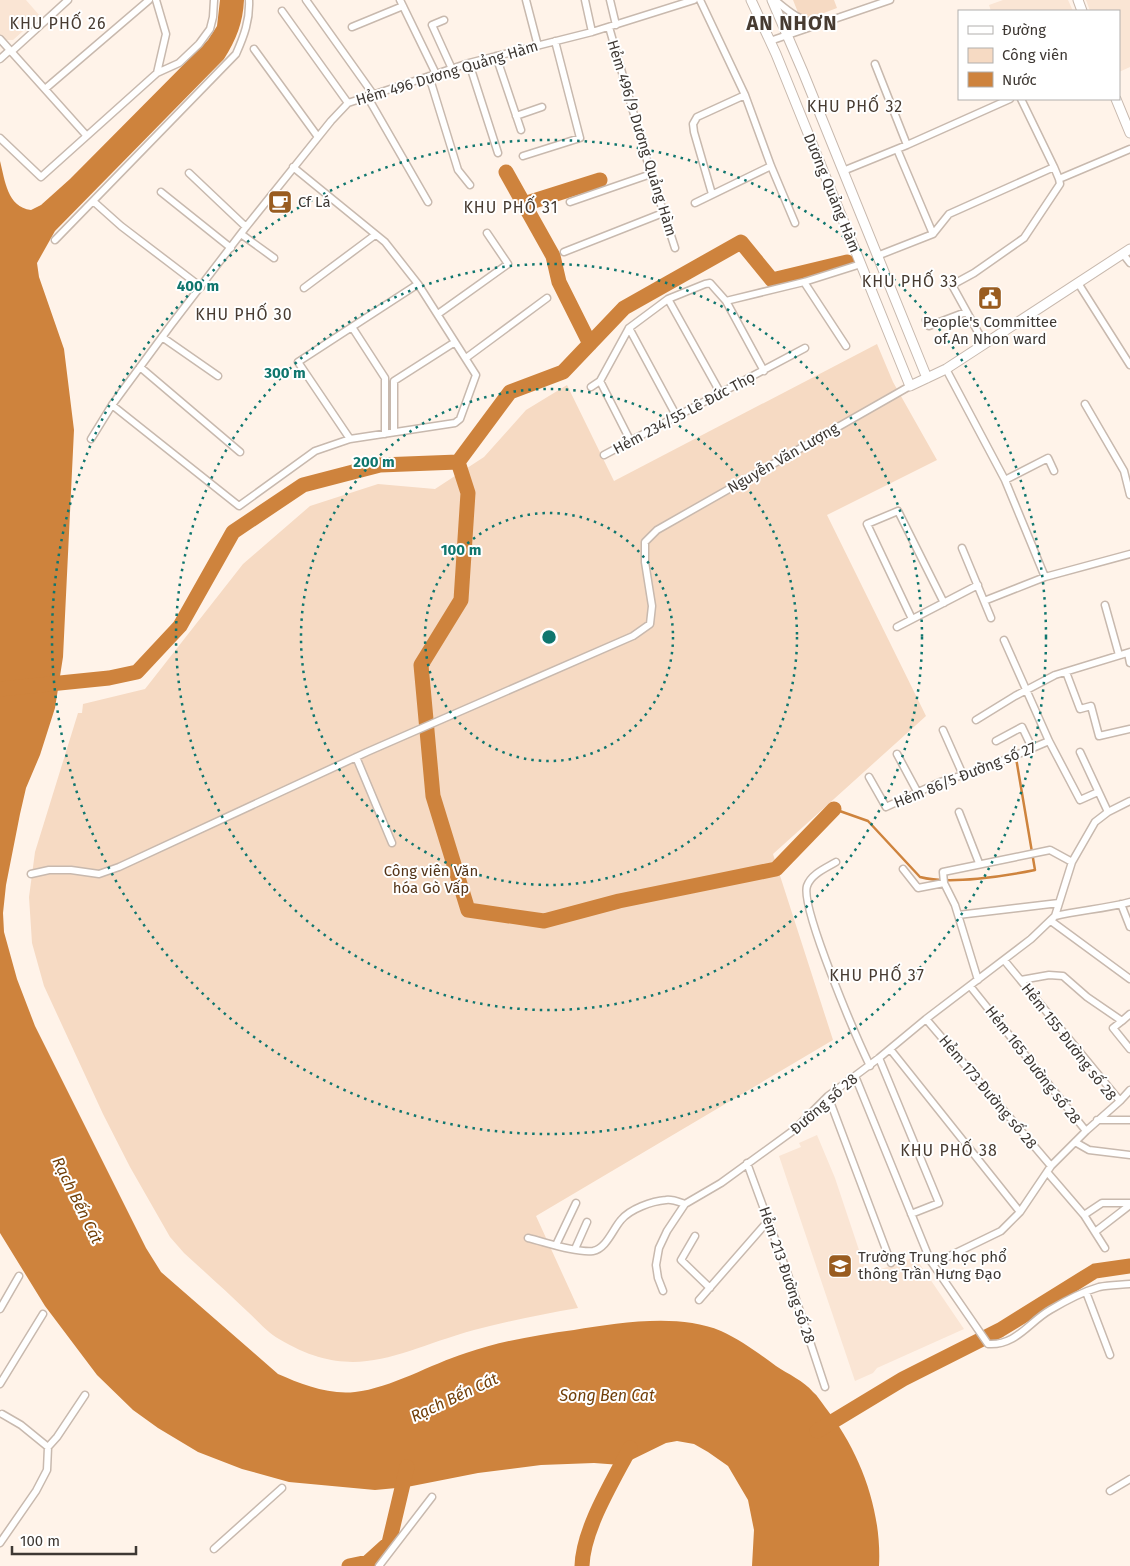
<svg xmlns="http://www.w3.org/2000/svg" width="1130" height="1566" font-family="'Fira Sans',sans-serif">
	<style>
		.built { fill: #fae5d4 }
		.green { fill: #f6dac3 }
		.water { fill: #ce833d }
		.lines { fill: none; stroke-linecap: round; stroke-linejoin: round }
		.stream { stroke: #ce833d; stroke-width: 2.5 }
		.river { stroke: #ce833d; stroke-width: 15 }
		.minor-casing { stroke: #c8b9ae; stroke-width: 9 }
		.tertiary-casing { stroke: #c8b9ae; stroke-width: 11 }
		.minor { stroke: #fff; stroke-width: 6 }
		.tertiary { stroke: #fff; stroke-width: 9 }
		.ring { fill: none; stroke: #0f766e; stroke-width: 2.5; stroke-dasharray: 2.5 5 }
		.labels { text-anchor: middle; stroke-width: 4; stroke-linejoin: round; paint-order: stroke }
		.street-label { font-size: 15px; fill: #3e3833; stroke: #fff }
		.poi-label { font-size: 15px; fill: #3e3833; stroke: #fff; text-anchor: start }
		.park-label { font-size: 15px; fill: #543418; stroke: #fff }
		.neighbourhood-label { font-size: 16px; letter-spacing: 1px; fill: #473b31; stroke: #fff }
		.water-label { font-size: 16px; font-style: italic; fill: #703e07; stroke: #fff }
		.district-label { font-size: 20px; font-weight: bold; letter-spacing: 1px; fill: #473b31; stroke: #fff }
		.centre { fill: #0f766e; stroke: #fff; stroke-width: 2.5 }
		.ring-label { font-size: 15px; text-anchor: middle; font-weight: bold; fill: #0f766e; stroke: #fff; stroke-width: 4; stroke-linejoin: round; paint-order: stroke }
	</style>
	<rect width="100%" height="100%" fill="#fff3e9"/>
	<!-- built -->
	<path class="built" d="M0 0H26L40 16 13 40H6L0 36Z
		M1003 0H1068L1073 11H991L989 5Z
		M1086 0H1130V67L1119 72V11H1090Z
		M817 1135 835 1178 867 1274 915 1257 964 1329 877 1368 873 1373 855 1381 779 1156 801 1147 799 1143Z"/>
	<!-- green -->
	<path class="green" d="M793 0H834L837 8 808 19 799 15Z
		M877 344 893 382 937 460 827 515 926 716 773 854 833 1040 536 1216 578 1308C543 1314 508 1321 474 1330 398 1351 356 1385 279 1339 268 1333 258 1321 248 1312 227 1292 205 1272 184 1253L170 1237 130 1167 103 1114 44 986 32 943 29 897 35 852 78 713H82L83 704 145 689 243 564 310 506 378 484 435 489 484 457 526 410 567 385 614 481Z"/>
	<!-- water -->
	<path class="water" d="M220 0H244C243 23 236 40 224 59L55 231 37 263 39 277 64 349 74 430 63 657 55 708 40 755 26 788 20 814 6 885 3 913 4 932 17 979 35 1026 146 1248 161 1272 278 1374C301 1384 328 1395 355 1392 391 1388 431 1364 466 1353 501 1341 537 1335 574 1330 619 1323 678 1313 721 1331 741 1340 758 1353 776 1366 788 1374 804 1381 813 1392 818 1396 821 1402 825 1407 860 1451 882 1510 879 1566H752L754 1530 748 1500 728 1466 708 1452 694 1444 677 1441 666 1443 621 1465 594 1463 541 1465 478 1473 407 1487 375 1490 289 1482 242 1469 198 1452 158 1428 133 1410 97 1375 45 1306 0 1233V161C5 180 7 207 31 210L41 205 70 179 208 40 217 26Z"/>
	<g class="lines">
		<!-- stream -->
		<path class="stream" d="M834 809 868 821 920 877C949 885 1006 876 1035 870L1014 746"/>
		<!-- river -->
		<path class="river" d="M506 172 553 256 559 282 590 344
			M524 204 600 180
			M458 462 510 392 563 372 624 308 741 242 772 280 847 262
			M0 689 109 678 137 672 180 626 233 532 303 485 380 465 458 462 468 493 461 600 421 665 433 796 468 910 544 921 619 901 776 869 834 809
			M817 1431 903 1379 1000 1330 1095 1271 1130 1266
			M349 1566 368 1562 389 1543 407 1467
			M582 1566C583 1529 613 1481 630 1448"/>
		<defs>
			<path id="minor" d="M156 0 166 34 157 73
				M306 0 373 94
				M400 0 436 74
				M526 0 538 46
				M585 0 592 32
				M610 0 616 25
				M700 0 745 95 771 166 795 223
				M775 0C789 12 802 23 821 23
				M282 11 348 103
				M444 20 432 25 452 69
				M352 27 403 6
				M609 27 651 174 675 248
				M0 39 86 135
				M770 41 890 0
				M254 49 318 137
				M11 52 68 0
				M496 56 521 130
				M0 59 10 50
				M469 63 498 153
				M875 64 907 145
				M429 76 458 170 470 185
				M45 89 149 0
				M367 96 428 202
				M1021 99 1054 167
				M516 116 542 107
				M0 138 41 177 157 73 179 63 199 44 210 29 213 17 214 0
				M897 149 933 234
				M523 156 580 138 555 41
				M843 171 907 145 1010 99
				M189 173 246 227
				M161 192 231 248
				M712 194 694 132 693 124 697 117 745 95
				M93 201 121 226 201 287
				M570 202 651 174
				M695 203 771 166
				M241 234 274 258
				M55 240 236 54C244 36 250 20 249 0
				M564 252 663 213
				M1123 254 1130 263
				M877 256 933 234 949 214 1054 167 1059 179 1130 149
				M804 282 846 346
				M1078 283 1130 365
				M304 288 375 235
				M668 299 721 394
				M726 301 764 371
				M438 314 508 264 487 233
				M926 320 929 326 966 312
				M352 327 385 378V434
				M629 328 677 417
				M162 337 218 376
				M984 343 952 285 974 273 1024 238 1060 184 1059 179
				M466 358 547 298
				M140 367 240 452
				M946 369 1005 480 1045 577 1130 554
				M600 381 631 442
				M591 387 600 381 629 328 668 299 705 284 710 283 726 301 804 282 861 264
				M1085 404 1124 471 1130 495
				M112 405 239 506 315 451 350 439 455 423 460 419 476 375 418 284 385 242 293 167
				M394 432V381L455 342
				M91 439 112 405 171 325 246 227 331 121 348 103 469 63 592 32 694 0
				M350 439 298 362 418 284
				M604 455 805 348
				M1005 480 1048 458 1054 471
				M962 548 984 601 1045 577
				M984 601 991 618
				M1105 605 1119 655
				M912 619 867 524 898 511 944 603
				M897 627 978 585
				M1004 640 1049 741 1080 800 1098 792
				M1128 653 1130 663
				M1066 672 1080 709 1091 706 1099 736 1130 729
				M976 720 1015 696 1055 675 1130 652
				M943 730 963 775
				M996 741 1022 727 1032 748
				M1080 752 1108 812
				M897 754 918 793
				M356 757 392 843
				M869 777 886 807 940 782 983 769 1049 741
				M959 812 979 863
				M836 862C826 868 811 874 807 886 800 907 857 1039 870 1066
				M903 869 918 888 944 883 955 905 978 980
				M31 874 49 870H71L99 874 119 867 367 752 633 636 650 624 652 606 645 562V542L657 530 910 386
				M944 883 943 872 1050 850 1072 862
				M1121 904 1130 927
				M958 915 1059 903
				M1055 916C1080 910 1105 909 1130 902
				M1051 921 1130 979
				M1021 980 1049 975 1063 976 1087 997 1122 1021 1113 1028 1130 1049
				M970 986 1086 1131 1120 1101 1004 960
				M926 1019 1051 1166
				M1122 1021 1130 1014
				M890 1049 1020 1212 1001 1231 933 1264
				M879 1058 939 1203 911 1214
				M855 1076 930 1260 988 1344C1016 1346 1029 1322 1050 1310 1065 1301 1082 1292 1099 1287 1109 1285 1120 1285 1130 1284
				M828 1096 891 1263
				M1120 1101 1130 1090
				M1097 1120H1130
				M1075 1142 1089 1150 1130 1155
				M747 1163 786 1269 825 1387
				M1047 1172 1084 1215 1105 1248
				M1020 1212 1051 1166 1086 1131
				M1084 1215 1102 1203H1130
				M1095 1232 1130 1205
				M695 1236 681 1260 710 1288
				M528 1238C545 1242 576 1253 593 1251 606 1249 613 1229 621 1220 630 1209 652 1201 666 1200 672 1199 679 1202 685 1204
				M556 1245 576 1203
				M575 1249 587 1222
				M663 1291 658 1278 656 1265 659 1248 667 1231 685 1204 721 1183 794 1130 828 1096 879 1058 926 1019 1031 939 1055 916 1072 862 1095 822 1108 812 1130 801
				M1086 1292 1110 1355
				M699 1300 768 1221
				M0 1309 19 1276
				M0 1384 43 1314
				M2 1414 21 1425 48 1447
				M1110 1491 1130 1479
				M0 1543 36 1491 47 1470 48 1447 57 1437 85 1395
				M214 1549 282 1488
				M379 1566 432 1497"/>
			<path id="tertiary" d="M751 0 776 54 910 386 946 369 1130 249
				M772 0 803 72 927 378
				M1078 0 1082 11
				M1116 99 1130 133"/>
		</defs>
		<!-- minor casing -->
		<use href="#minor" class="minor-casing"/>
		<!-- tertiary casing -->
		<use href="#tertiary" class="tertiary-casing"/>
		<!-- minor -->
		<use href="#minor" class="minor"/>
		<!-- tertiary -->
		<use href="#tertiary" class="tertiary"/>
	</g>
	<!-- distance rings -->
	<g class="ring">
		<circle cx="549" cy="637" r="124"/>
		<circle cx="549" cy="637" r="248"/>
		<circle cx="549" cy="637" r="373"/>
		<circle cx="549" cy="637" r="497"/>
	</g>
	<!-- icons -->
	<defs>
		<symbol id="cafe-square" viewBox="-11 -11 22 22"><rect x="-9" y="-9" width="18" height="18" rx="4" fill="#995c20" stroke="#fff"/><path d="M-5.5-4.5H6V0H3Q3 3.5 0 3.5H-2.5Q-5.5 3.5-5.5 0ZM3-3.2v2h1.7v-2ZM-6 4.5H4V6H-6Z" fill="#fff"/></symbol>
		<symbol id="civic-square" viewBox="-11 -11 22 22"><rect x="-9" y="-9" width="18" height="18" rx="4" fill="#995c20" stroke="#fff"/><path d="M-.6-6.5H3V-4.5H.6V-3L4-1V1h2V6H-6V1h2V-1L-.6-3ZM-1.2 2.5V6h2.4V2.5Z" fill="#fff"/></symbol>
		<symbol id="school-square" viewBox="-11 -11 22 22"><rect x="-9" y="-9" width="18" height="18" rx="4" fill="#995c20" stroke="#fff"/><path d="M0-5L7-2L0 1L-7-2ZM-4 1L0 2.5L4 1V4Q0 6-4 4Z" fill="#fff"/></symbol>
	</defs>
	<g fill-rule="evenodd">
		<use href="#cafe-square" x="266" y="188" width="28" height="28"/>
		<use href="#civic-square" x="976" y="284" width="28" height="28"/>
		<use href="#school-square" x="826" y="1252" width="28" height="28"/>
	</g>
	<g class="labels">
		<!-- street labels -->
		<g class="street-label">
			<text transform="translate(447 73) rotate(-17)" y="5">Hẻm 496 Dương Quảng Hàm</text>
			<text transform="translate(642 138) rotate(73)" y="5">Hẻm 496/9 Dương Quảng Hàm</text>
			<text transform="translate(832 193) rotate(68)" y="5">Dương Quảng Hàm</text>
			<text transform="translate(684 413) rotate(-28)" y="5">Hẻm 234/55 Lê Đức Thọ</text>
			<text transform="translate(783 458) rotate(-30)" y="5">Nguyễn Văn Lượng</text>
			<text transform="translate(965 775) rotate(-22)" y="5">Hẻm 86/5 Đường số 27</text>
			<text transform="translate(1069 1042) rotate(52)" y="5">Hẻm 155 Đường số 28</text>
			<text transform="translate(1033 1065) rotate(52)" y="5">Hẻm 165 Đường số 28</text>
			<text transform="translate(988 1092) rotate(50)" y="5">Hẻm 173 Đường số 28</text>
			<text transform="translate(824 1104) rotate(-41)" y="5">Đường số 28</text>
			<text transform="translate(787 1275) rotate(71)" y="5">Hẻm 213 Đường số 28</text>
		</g>
		<!-- poi labels -->
		<g class="poi-label">
			<text x="298" y="207">Cf Lá</text>
			<text x="990" y="327" text-anchor="middle">People's Committee<tspan x="990" dy="17">of An Nhon ward</tspan></text>
			<text x="858" y="1262">Trường Trung học phổ<tspan x="858" dy="17">thông Trần Hưng Đạo</tspan></text>
		</g>
		<!-- park labels -->
		<g class="park-label">
			<text x="431" y="876">Công viên Văn<tspan x="431" dy="17">hóa Gò Vấp</tspan></text>
		</g>
		<!-- neighbourhood labels -->
		<g class="neighbourhood-label">
			<text x="58" y="29">KHU PHỐ 26</text>
			<text x="855" y="112">KHU PHỐ 32</text>
			<text x="511" y="213">KHU PHỐ 31</text>
			<text x="910" y="287">KHU PHỐ 33</text>
			<text x="244" y="320">KHU PHỐ 30</text>
			<text x="877" y="981">KHU PHỐ 37</text>
			<text x="949" y="1156">KHU PHỐ 38</text>
		</g>
		<!-- water labels -->
		<g class="water-label">
			<text transform="translate(78 1200) rotate(64)" y="6">Rạch Bến Cát</text>
			<text x="607" y="1401">Song Ben Cat</text>
			<text transform="translate(454 1397) rotate(-25)" y="6">Rạch Bến Cát</text>
		</g>
		<!-- district labels -->
		<g class="district-label">
			<text x="792" y="30">AN NHƠN</text>
		</g>
	</g>
	<circle cx="549" cy="637" r="8" class="centre"/>
	<g class="ring-label">
		<text x="198" y="291">400 m</text>
		<text x="285" y="378">300 m</text>
		<text x="374" y="467">200 m</text>
		<text x="461" y="555">100 m</text>
	</g>
	<!-- legend -->
	<rect x="958" y="10" width="162" height="90" fill="#ffffff" stroke="#b2afad"/>
	<rect x="968" y="26" width="25" height="8" fill="#ffffff" stroke="#b2afad"/>
	<text x="1002" y="35" font-size="15" fill="#3e3833">Đường</text>
	<rect x="968" y="48" width="25" height="15" fill="#f6dac3" stroke="#b2afad"/>
	<text x="1002" y="60" font-size="15" fill="#3e3833">Công viên</text>
	<rect x="968" y="72" width="25" height="15" fill="#ce833d" stroke="#b2afad"/>
	<text x="1002" y="85" font-size="15" fill="#3e3833">Nước</text>
	<!-- scale -->
	<path d="M12 1546v8h124v-8" fill="none" stroke="#3e3833" stroke-width="2.5"/>
	<text x="20" y="1546" font-size="15" fill="#3e3833" stroke="#ffffff" stroke-width="4" paint-order="stroke">100 m</text>
</svg>
